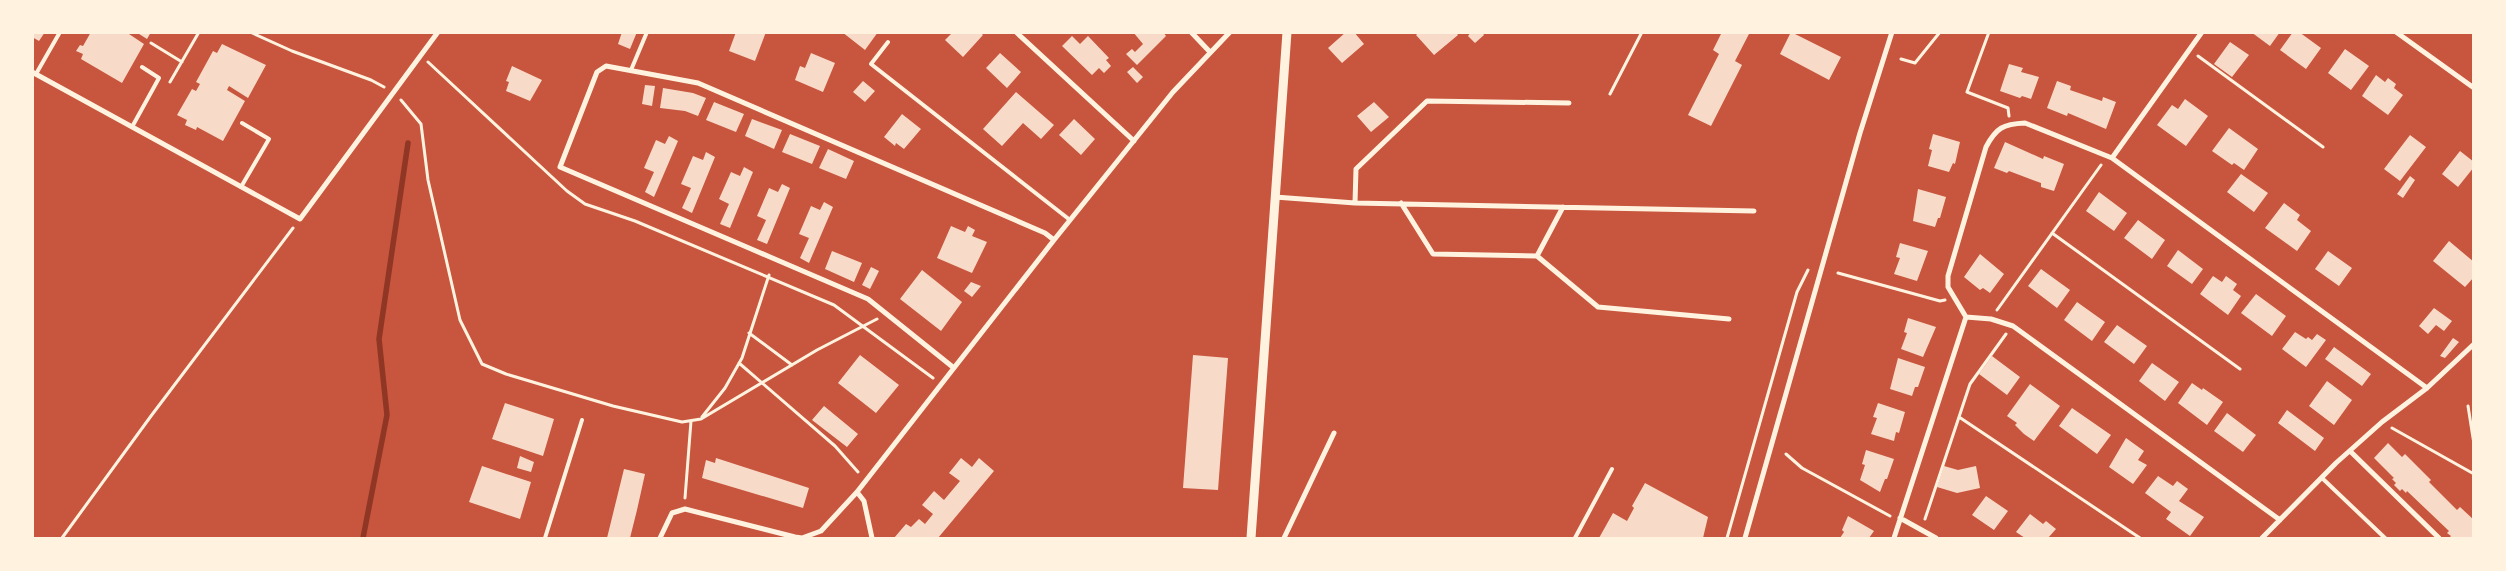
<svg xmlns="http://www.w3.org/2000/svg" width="2506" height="571" font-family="'DM Sans',sans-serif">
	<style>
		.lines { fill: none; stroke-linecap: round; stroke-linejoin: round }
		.stream { stroke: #8f3625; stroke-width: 5.5 }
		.building { fill: #f7dbc8 }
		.path { stroke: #fff3e0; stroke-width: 3 }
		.service { stroke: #fff3e0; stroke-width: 4 }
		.minor { stroke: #fff3e0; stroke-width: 5 }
		.tertiary { stroke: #fff3e0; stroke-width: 9 }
	</style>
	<rect width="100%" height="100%" fill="#c8553d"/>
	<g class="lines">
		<!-- stream -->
		<path class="stream" d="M363 538 387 415 379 339 408 143"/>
	</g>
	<!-- building -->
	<path class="building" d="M32 32H45L39 41 32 37Z
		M91 32H126L144 44 122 83 81 59 83 54 76 51 80 45 83 46Z
		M136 32H151L147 39Z
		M622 32H637L630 49 618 44Z
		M736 32H766L755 61 729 51Z
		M842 32H878L865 50Z
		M953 32H980L983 35 963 57 945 40Z
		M1133 32H1163L1166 36 1137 65 1126 54 1132 49 1135 52 1143 44Z
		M1346 32H1354L1364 44 1342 63 1328 48Z
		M1419 32H1456L1458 35 1434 55 1416 35Z
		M1471 32H1482L1484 35 1475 43 1468 36Z
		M1722 32H1750L1735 61 1742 65 1711 126 1688 115 1719 54 1713 50Z
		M1791 32 1841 57 1829 80 1780 54Z
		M2251 32H2280L2270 46Z
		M2293 32H2299L2321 48 2306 69 2280 50Z
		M1072 36 1080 44 1088 36 1109 58 1106 60 1111 66 1104 73 1099 68 1092 75 1062 46Z
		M2230 42 2249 55 2232 77 2214 64Z
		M222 44 266 65 248 98 229 86 227 90 245 101 223 141 197 127 196 130 185 125 187 120 177 115 192 89 196 91 200 84 196 82 213 51 217 53Z
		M2345 49 2369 66 2351 90 2328 73Z
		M811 53 835 63 823 92 795 80 800 66 805 68Z
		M1000 53 1021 72 1007 88 986 68Z
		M2009 64 2023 68 2021 72 2039 77 2031 99 2022 96 2020 98 2000 91Z
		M512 66 542 80 530 101 506 91 509 82 506 81Z
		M1133 67 1143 77 1137 83 1127 72Z
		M2376 75 2385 82 2388 78 2396 84 2394 88 2403 95 2388 115 2362 96Z
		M863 81 875 91 865 102 853 92Z
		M2057 81 2071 86 2070 90 2102 101 2103 97 2116 102 2106 129 2068 113 2067 116 2047 108Z
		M645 85 655 86 652 106 642 104Z
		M663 88 693 93 706 98 698 116 685 111 660 108Z
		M1016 92 1054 125 1041 139 1023 123 1002 146 983 129Z
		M2185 99 2208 116 2186 146 2157 125 2172 105 2178 109Z
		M714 102 744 114 736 132 706 120Z
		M1374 102 1389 117 1371 132 1357 116Z
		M902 114 921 129 904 149 896 143 895 146 884 137Z
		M752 119 782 130 774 149 745 136Z
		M1074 119 1095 139 1081 155 1059 135Z
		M2229 128 2258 149 2244 170 2234 163 2232 165 2212 151Z
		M790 134 820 146 812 164 782 152Z
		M1933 134 1960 142 1955 164 1953 163 1949 172 1928 166 1932 150 1929 149Z
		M2410 135 2426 147 2400 181 2384 169Z
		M669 136 678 141 654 197 645 192 654 172 644 168 656 140 665 144Z
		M2005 142 2043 159 2044 156 2064 164 2054 191 2041 187V183L2009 171 2007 173 1994 168Z
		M828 149 854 161 846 179 819 168Z
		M2460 151 2474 162V167L2458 187 2442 174Z
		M706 152 715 157 692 213 682 208 691 188 681 184 693 156 703 160Z
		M744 167 753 172 730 228 720 224 729 204 719 199 731 172 740 176Z
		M2241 174 2268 193 2254 212 2227 192Z
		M2410 176 2415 180 2403 198 2397 194Z
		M782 184 790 188 767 244 757 240 766 220 757 216 769 188 778 192Z
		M1918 189 1946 197 1940 218H1938L1935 227 1913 221Z
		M2099 192 2127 213 2114 231 2086 211Z
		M824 202 833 207 809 263 800 258 809 238 799 234 811 206 820 210Z
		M2284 203 2300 215 2297 220 2311 231 2297 251 2265 228Z
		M2138 220 2165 240 2152 259 2124 238Z
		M951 226 965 232 968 226 975 230 972 236 987 242 972 273 937 258Z
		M2449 241 2474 262V277L2465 287 2433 261Z
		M1900 243 1928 251 1917 281 1894 274 1900 258 1896 257Z
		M2178 250 2203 269 2192 284 2167 266Z
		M832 251 862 263 854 282 825 269Z
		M2328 251 2352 268 2339 286 2315 269Z
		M1980 254 2004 274 1990 293 1983 288 1980 290 1964 277Z
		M871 267 879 271 870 289 862 285Z
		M2041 269 2070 290 2057 308 2028 286Z
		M922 270 962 302 941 331 900 299Z
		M2213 276 2222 282 2226 276 2237 284 2233 290 2241 296 2228 315 2200 294Z
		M971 282 981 286 972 297 964 291Z
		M2256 294 2286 316 2272 336 2241 313Z
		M2077 302 2105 322 2092 341 2064 320Z
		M2434 308 2452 321 2444 331 2436 325 2428 334 2419 326Z
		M1908 318 1936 327 1923 357 1901 349 1907 333 1904 332Z
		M2117 325 2147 346 2134 364 2104 342Z
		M2295 332 2306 339 2308 337 2312 340 2317 334 2326 340 2306 367 2282 349Z
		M2453 338 2459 342 2445 358 2440 356Z
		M2334 347 2371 374 2362 386 2325 359Z
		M860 355 899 385 876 413 838 383Z
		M1193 355 1228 358 1218 490 1183 488Z
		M1992 356 2020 377 2007 395 1979 374Z
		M1898 358 1925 367 1918 387H1915L1912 396 1890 389Z
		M2152 363 2179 382 2165 401 2139 381Z
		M2327 381 2352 400 2334 425 2309 406Z
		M2192 383 2202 390 2203 388 2223 402 2207 425 2178 403Z
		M2030 384 2060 406 2034 441 2024 434 2015 425 2017 423 2007 416Z
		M505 403 554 419 543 456 492 439Z
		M1878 403 1905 412 1899 433 1896 432 1894 441 1871 434 1877 418 1873 417Z
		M824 406 858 434 847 447 812 420Z
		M2072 408 2111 435 2097 454 2059 426Z
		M2287 410 2324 438 2315 451 2278 423Z
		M2227 413 2256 435 2243 452 2214 431Z
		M2126 438 2144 451 2138 460 2147 465 2133 484 2109 467Z
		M2388 443 2402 457 2405 454 2431 480 2429 482 2457 510 2460 507 2474 520V538H2449L2451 536 2447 533 2449 531 2407 491 2406 493 2402 489 2400 491 2394 485 2396 483 2392 479 2394 478 2374 458Z
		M1866 450 1894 459 1887 479H1885L1880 492 1860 480 1865 465 1862 464Z
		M520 456 534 462 531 472 517 468Z
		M716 458 809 488 803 508 702 478 706 460 715 463Z
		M961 458 972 467 979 458 994 471 938 538H894L906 524 911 527 919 519 925 524 933 514 922 505 934 491 944 500 960 481 949 473Z
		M482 466 531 482 520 519 469 502Z
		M1944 466 1958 470 1976 466 1980 488 1957 493 1937 487Z
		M624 469 645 474 637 510 630 538H607Z
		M2158 476 2173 486 2177 481 2188 489 2179 501 2204 517 2190 536 2166 519 2171 512 2145 493Z
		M1645 483 1708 517 1703 538H1599L1613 513 1627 521 1634 508 1632 506Z
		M1986 496 2008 511 1994 530 1972 515Z
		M2030 514 2043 524 2046 521 2056 529 2048 538H2025L2016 532Z
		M1848 516 1874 531 1869 538H1840L1844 532 1842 530Z"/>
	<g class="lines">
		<!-- path -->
		<path class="path" d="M250 32 292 51 371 80 384 87
			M1989 32 1967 92 2008 108 2009 116
			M151 43 182 62
			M2198 56 2323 147
			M1901 59 1915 63 1940 32
			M428 62 567 191 585 204 635 221 834 305 933 378
			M170 82 199 32
			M1610 94 1642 32
			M401 100 421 124 428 180 460 320 482 364 506 374 613 406 682 422 701 419 817 350 877 319
			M2052 233 2240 369
			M1838 273 1940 301 1945 300
			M1997 310 2101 165
			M749 333 792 365
			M739 363 835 446 858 472
			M2468 406 2474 444
			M702 417 725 388 742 358 769 275
			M1959 417 2140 538
			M2392 428 2474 474
			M1786 454 1802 468 1890 516
			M685 498 691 421
			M1925 519 1970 384 2006 334
			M62 538 151 416 293 228
			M1727 538 1797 292 1808 270"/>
		<!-- service -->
		<path class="service" d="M888 42 871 64 1070 220
			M631 70 647 32
			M36 74 60 32
			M132 127 159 78 142 67
			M241 187 269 139 242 123
			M2322 478 2385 538
			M545 538 582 420
			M1575 538 1612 469"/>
		<!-- minor -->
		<path class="minor" d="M1016 32 1134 141
			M1191 32 1210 52
			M2202 32 2112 158 2427 388
			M2396 32 2474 88
			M32 72 300 219 438 32
			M1275 197 1355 203 1754 211
			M1355 203 1356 169 1427 101 1569 103
			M1401 203 1433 254 1537 256 1563 207
			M1537 256 1598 307 1729 319
			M1966 317 1991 319 2013 326 2280 520
			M1966 317 1948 287V276L1986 147C1996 128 2003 124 2025 123L2112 158
			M954 368 868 299 560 167 597 72 606 66 698 83 1045 233 1054 240
			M2350 451 2439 538
			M857 492 864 501 872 538
			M1900 518 1936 538
			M660 538 672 513 685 509 795 537 802 538 821 531 857 492 1054 240 1173 92 1230 32
			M1284 538 1334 433
			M1745 538 1860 133 1892 32
			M1894 538 1966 317
			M2262 538 2336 463 2382 422 2427 388 2474 344"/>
		<!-- tertiary -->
		<path class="tertiary" d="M1251 538 1287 32"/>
	</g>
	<!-- border -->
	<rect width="2506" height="571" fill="none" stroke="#fff3e0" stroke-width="68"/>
</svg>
